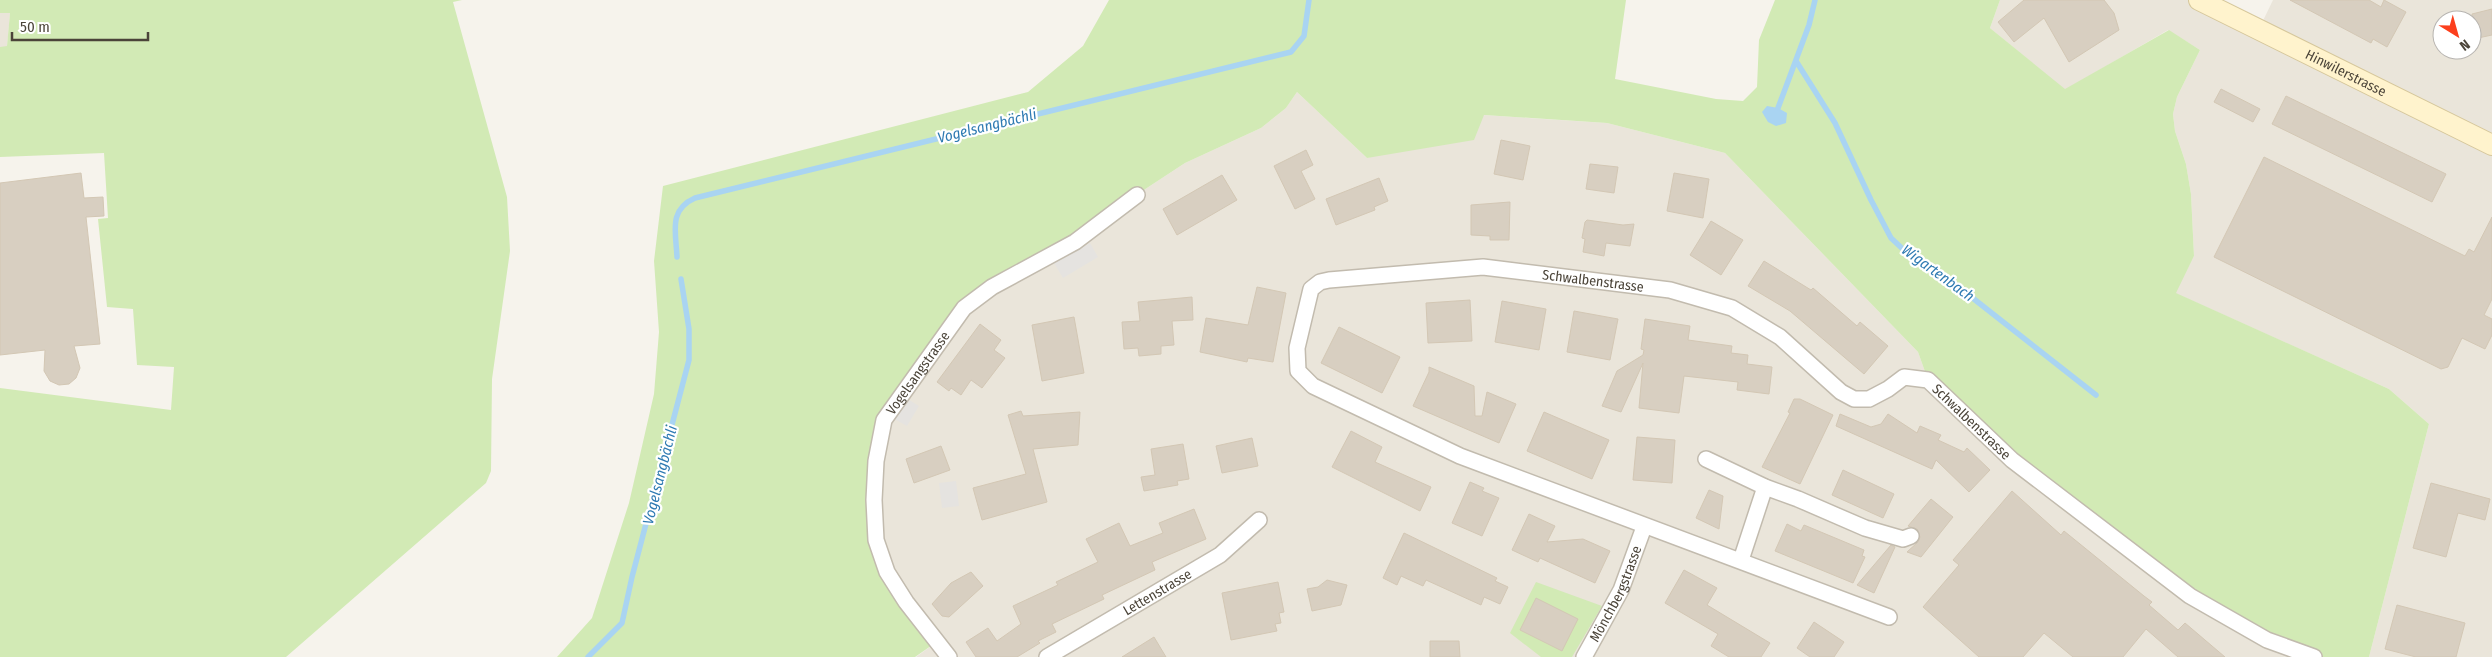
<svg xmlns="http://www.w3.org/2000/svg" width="2492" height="657" font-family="'Fira Sans Condensed',sans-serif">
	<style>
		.residential { fill: #eae5da; fill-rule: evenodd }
		.green { fill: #d2eab5 }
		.parking { fill: #e5e3e0 }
		.water { fill: #a9d4f2 }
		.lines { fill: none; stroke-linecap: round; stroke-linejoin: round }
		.stream { stroke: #a9d4f2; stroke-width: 5.5 }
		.building { fill: #d8cfc1; stroke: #d3c7b4 }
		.street-casing { stroke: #c2bbae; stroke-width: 18 }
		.secondary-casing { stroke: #d6c79b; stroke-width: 22 }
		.street { stroke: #fff; stroke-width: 15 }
		.secondary { stroke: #fff3cd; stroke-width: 20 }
		.labels { text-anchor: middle; stroke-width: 4.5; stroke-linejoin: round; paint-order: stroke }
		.street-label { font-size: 14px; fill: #4b4439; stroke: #fff }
		.water-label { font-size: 15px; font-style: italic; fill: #2e7ab2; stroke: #fff }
	</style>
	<rect width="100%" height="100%" fill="#f6f3ec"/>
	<!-- residential -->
	<path class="residential" d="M2000 0H2199L2259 29 2273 0H2492V657H2369L2429 424 2389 389 2175 293 2194 256 2191 194 2186 164 2175 131 2173 114 2177 97 2200 50 2168 30 2065 90 1990 28ZM2442 20H2472V50H2442Z
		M0 13H10L7 47H0Z
		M1297 92 1367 158 1483 115 1607 123 1725 153 1918 352 1928 380 2314 657H916L938 641 876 540 884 420 964 308 1185 163 1261 128 1286 108Z"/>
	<!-- green -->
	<path class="green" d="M0 0H462L453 2 507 197 510 251 492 379 491 471 486 483 286 657H0V388L171 410 174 367 137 365 133 309 107 307 98 219 108 218 104 153 0 157V47L7 46 10 13H0Z
		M1109 0H1626L1615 79 1716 99 1743 101 1757 87 1759 40 1775 0H2000L1990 28 2065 89 2169 30 2200 50 2177 97 2173 114 2175 131 2186 164 2191 194 2194 256 2176 293 2389 389 2429 424 2369 657H2314L2190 596 2012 460 1928 380 1918 352 1725 153 1607 123 1484 115 1474 140 1367 158 1297 92 1286 108 1261 128 1185 163 964 308 884 419 874 500 887 572 938 641 915 657H557L592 618 629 503 654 394 659 332 654 261 663 186 1028 92 1083 46Z
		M1536 582 1602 606 1572 657H1541L1510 633Z"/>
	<!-- parking -->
	<path class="parking" d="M1090 243 1098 257 1063 278 1054 263Z
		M901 395 919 406 907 426 887 415Z
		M956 481 959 506 942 508 939 483Z"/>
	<!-- water -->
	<path class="water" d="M1767 106 1778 108 1787 113 1786 123 1776 126 1768 122 1762 112Z"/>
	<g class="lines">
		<!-- stream -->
		<path class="stream" d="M1796 61 1835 123 1871 200 1891 238 1906 252 1940 277 1965 292 2096 395
			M1778 108 1809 25 1815 0
			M677 257C676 232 668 210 695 198L1291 52 1304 36 1309 0
			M588 657 622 623 632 577 689 360V329L681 279"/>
	</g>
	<!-- building -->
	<path class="building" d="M2024 0H2104L2114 13 2119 30 2069 62 2044 18 2014 42 1998 22Z
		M2290 0H2369L2381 7 2384 0 2406 12 2387 47 2373 39 2371 43Z
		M2492 9V35L2478 38 2476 30 2472 31V14Z
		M2221 89 2260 109 2253 122 2214 102Z
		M2286 96 2446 174 2432 202 2272 124Z
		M1501 140 1530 146 1523 180 1494 174Z
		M1306 150 1313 165 1301 171 1315 199 1295 209 1274 166Z
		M2264 157 2465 256 2469 249 2474 252 2492 217V299L2484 315 2492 319V335L2485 349 2462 338 2448 367 2441 369 2214 257Z
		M1590 164 1618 167 1614 193 1586 189Z
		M81 173 84 198 103 197 104 216 86 217 100 344 74 346 80 368 76 378 69 384 59 385 50 381 44 371 45 350 0 355V183Z
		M1674 173 1709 179 1703 218 1667 211Z
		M1222 175 1237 200 1177 235 1163 209Z
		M1379 178 1388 201 1374 207 1375 210 1336 225 1326 199Z
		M1510 202 1509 240H1490V236L1471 235V205Z
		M1587 220 1623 225 1634 224 1630 246 1606 243 1604 256 1583 252 1585 239 1582 238 1585 222Z
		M1711 221 1743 240 1721 275 1690 255Z
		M1764 261 1811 290 1813 288 1857 326 1860 322 1888 346 1864 374 1790 311 1748 286Z
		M1257 287 1286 293 1273 362 1248 358 1247 362 1200 352 1206 318 1248 325Z
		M1192 297 1193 320 1172 321 1174 345 1161 346V354L1139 356 1138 348 1124 349 1122 322 1140 321 1138 302Z
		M1470 300 1472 341 1428 343 1426 303Z
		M1502 301 1546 309 1539 350 1495 342Z
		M1574 311 1618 319 1610 360 1567 352Z
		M1074 317 1084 373 1042 381 1032 325Z
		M1645 319 1690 326 1688 340 1732 346 1731 353 1748 355 1747 364 1772 367 1769 394 1737 390 1738 382 1684 376 1679 413 1639 408 1643 363 1621 412 1602 406 1617 371 1643 355 1644 350 1641 349Z
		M980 324 1001 340 994 350 1005 358 982 388 971 380 961 395 951 388 949 391 937 382Z
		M1339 327 1400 357 1382 393 1321 363Z
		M1429 367 1474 386 1475 416H1482L1487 392 1516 404 1499 443 1413 406 1429 372Z
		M1794 399H1800L1833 415 1800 484 1762 467 1790 413 1788 412Z
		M1021 411 1023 416 1080 412 1078 445 1033 449 1047 502 982 520 973 488 1026 474 1008 415Z
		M1544 412 1609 440 1592 479 1527 451Z
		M1840 414 1871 427 1881 424 1888 414 1917 433 1920 426 1941 435 1938 440 1964 452 1967 448 1990 470 1969 492 1936 460 1932 469 1836 426Z
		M1351 431 1382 447 1375 462 1431 487 1420 511 1332 467Z
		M1637 437 1675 440 1672 483 1633 480Z
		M1252 438 1258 466 1222 473 1216 446Z
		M1183 444 1189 479 1177 481 1178 485 1144 491 1141 477 1155 475 1151 449Z
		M941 446 950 470 914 483 906 459Z
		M1843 470 1894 494 1883 518 1832 495Z
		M1470 482 1484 488 1482 491 1499 498 1482 536 1452 523Z
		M2431 483 2490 499 2485 520 2458 513 2446 557 2413 548Z
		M1709 490 1723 496 1719 529 1696 518Z
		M2012 491 2061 535 2064 531 2144 596 2152 602 2149 605 2178 630 2185 623 2225 657H2178L2146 629 2123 657H2073L2044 633 2023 657H1979L1923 607 1959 565 1953 560Z
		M1931 499 1953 517 1921 557 1907 552 1918 542 1920 537 1917 529 1908 526Z
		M1194 509 1206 539 1152 562 1155 570 1102 595 1104 599 1052 624 1056 632 1038 641 1040 643 1017 657H976L966 642 988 628 997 641 1021 624 1013 606 1058 585 1056 582 1098 562 1086 539 1119 523 1130 546 1163 533 1159 523Z
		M1529 514 1555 526 1547 542 1583 539 1610 551 1595 583 1540 558 1538 562 1512 550Z
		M1787 524 1801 531 1804 525 1864 550 1862 556 1865 557 1853 583 1775 551Z
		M1404 533 1497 578 1495 581 1508 587 1500 604 1484 597 1481 605 1426 580 1423 586 1401 576 1397 585 1383 578Z
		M1891 545 1895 547 1874 593 1857 585Z
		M1684 570 1717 588 1707 605 1770 643 1761 657H1729L1711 646 1718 634 1665 603Z
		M971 572 983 586 949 617 942 616 932 604 951 583Z
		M1327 580 1347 585 1341 605 1312 611 1307 589 1318 587Z
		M1278 582 1284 612 1279 613 1281 623 1275 624 1277 631 1231 640 1222 593Z
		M1536 598 1578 619 1562 651 1520 630Z
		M2397 605 2465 623 2456 657H2416L2385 649Z
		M1814 622 1844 642 1834 657H1810L1797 648Z
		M1154 637 1166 657H1122Z
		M1430 641H1459L1460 657H1430Z"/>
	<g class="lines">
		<defs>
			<g id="street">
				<path d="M1706 459 1765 487 1798 499 1865 528 1903 539 1911 536"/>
				<path d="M1741 560 1765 487"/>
				<path id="s1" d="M1889 617 1460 456 1313 386 1298 371 1297 348 1311 289 1320 282 1329 280 1483 267 1670 290 1732 308 1780 337 1841 392 1854 399H1869L1888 389 1904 377 1928 380 2012 460 2190 596 2267 640 2314 657"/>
				<path id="s2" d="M949 657 906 602 887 572 876 540 874 500 876 461 884 420 964 308 992 287 1075 242 1137 195"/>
				<path id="s3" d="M1047 657 1220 555 1259 520"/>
				<path id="s4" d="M1584 657 1621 590 1644 527"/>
			</g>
			<g id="secondary">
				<path id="s5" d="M2199 0 2492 145"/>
			</g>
		</defs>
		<!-- street casing -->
		<use href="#street" class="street-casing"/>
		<!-- secondary casing -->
		<use href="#secondary" class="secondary-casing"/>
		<!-- street -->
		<use href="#street" class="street"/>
		<!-- secondary -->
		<use href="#secondary" class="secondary"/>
	</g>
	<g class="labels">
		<!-- street labels -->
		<g class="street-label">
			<text dy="5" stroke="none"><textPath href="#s5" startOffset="164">Hinwilerstrasse</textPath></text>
			<text dy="5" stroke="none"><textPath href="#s1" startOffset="1012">Schwalbenstrasse</textPath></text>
			<text dy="5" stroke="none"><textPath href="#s2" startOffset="318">Vogelsangstrasse</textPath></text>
			<text dy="5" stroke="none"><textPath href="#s1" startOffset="1448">Schwalbenstrasse</textPath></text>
			<text dy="5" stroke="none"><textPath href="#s4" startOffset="71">Mönchbergstrasse</textPath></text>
			<text dy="5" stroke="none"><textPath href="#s3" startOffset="128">Lettenstrasse</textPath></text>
		</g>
		<!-- water labels -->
		<g class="water-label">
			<text transform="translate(987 126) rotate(-14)" y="5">Vogelsangbächli</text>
			<text transform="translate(1938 273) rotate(36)" y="5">Wigartenbach</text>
			<text transform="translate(660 475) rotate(-76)" y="5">Vogelsangbächli</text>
		</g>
	</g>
	<!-- north arrow -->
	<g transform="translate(2457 35) rotate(143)"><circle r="24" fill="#ffffff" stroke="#b7b4b0"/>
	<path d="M0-4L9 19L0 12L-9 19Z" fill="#fc3f1d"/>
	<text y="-8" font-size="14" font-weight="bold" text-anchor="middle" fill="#4b4439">N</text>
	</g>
	<!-- scale -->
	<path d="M12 32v8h136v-8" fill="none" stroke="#4b4439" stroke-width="2.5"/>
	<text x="20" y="32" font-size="15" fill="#4b4439" stroke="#ffffff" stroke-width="4" paint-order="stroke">50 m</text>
</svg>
